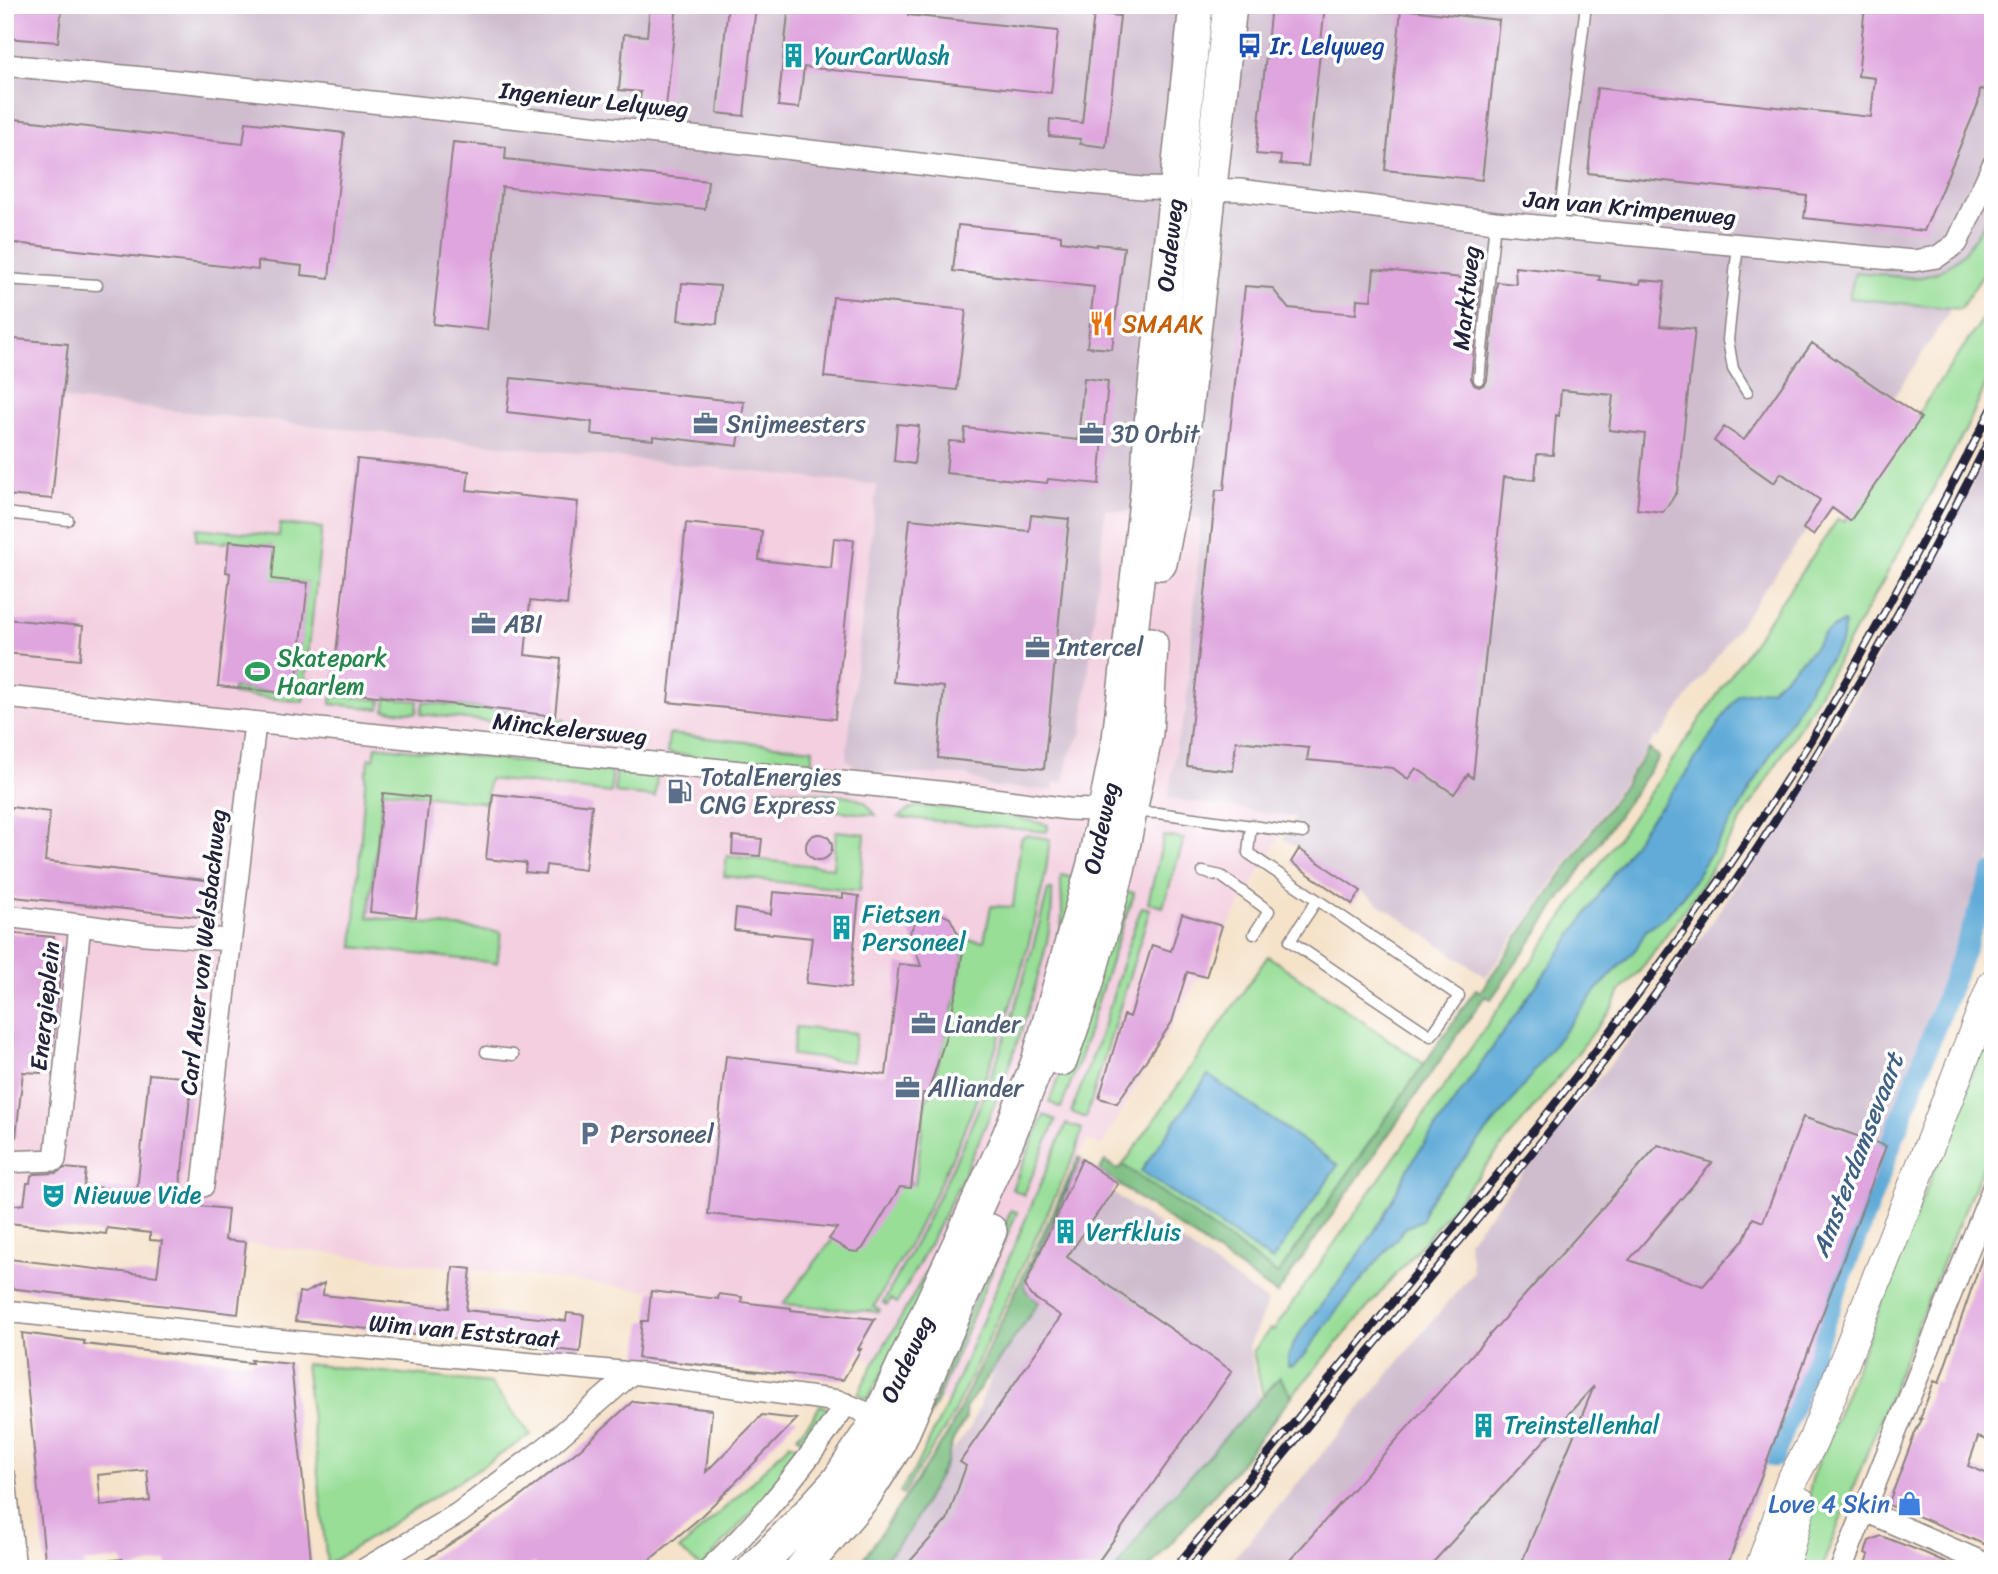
<svg xmlns="http://www.w3.org/2000/svg" width="1998" height="1574" font-family="Sriracha,sans-serif">
	<style>
		.built { fill: #f3cfdf }
		.industrial { fill: #cfbdce }
		.green { fill: #98de97; stroke: #5d8069; stroke-width: 2 }
		.forest { fill: #7abd80; stroke: #4e705e; stroke-width: 2 }
		.water { fill: #60abd8; stroke: #41668a; stroke-width: 2 }
		.lines { fill: none; stroke-linecap: round; stroke-linejoin: round }
		.canal { stroke: #60abd8; stroke-width: 21 }
		.building { fill: #dfa5de; fill-rule: evenodd }
		.service-casing { stroke: #8c8282; stroke-width: 13 }
		.minor-casing { stroke: #8c8282; stroke-width: 24 }
		.secondary-casing { stroke: #8c8282; stroke-width: 32 }
		.primary-casing { stroke: #8c8282; stroke-width: 36 }
		.service { stroke: #fff; stroke-width: 10 }
		.minor { stroke: #fff; stroke-width: 21 }
		.secondary { stroke: #fff; stroke-width: 30 }
		.primary { stroke: #fff; stroke-width: 33 }
		.rail-casing { stroke: #22223b; stroke-width: 8 }
		.rail { stroke: #fff; stroke-width: 5; stroke-dasharray: 16; stroke-linecap: butt }
		.labels { text-anchor: middle; stroke-width: 7; stroke-linejoin: round; paint-order: stroke }
		.transit-label { font-size: 24px; fill: #164399; stroke: #fff; text-anchor: start }
		.culture-label { font-size: 24px; fill: #0d838f; stroke: #fff; text-anchor: start }
		.street-label { font-size: 24px; fill: #22223b; stroke: #fff }
		.food-label { font-size: 24px; fill: #c56008; stroke: #fff; text-anchor: start }
		.service-label { font-size: 24px; fill: #4e5e75; stroke: #fff; text-anchor: start }
		.leisure-label { font-size: 24px; fill: #27864d; stroke: #fff; text-anchor: start }
		.shop-label { font-size: 24px; fill: #366cbe; stroke: #fff; text-anchor: end }
		.water-label { font-size: 26px; font-style: italic; fill: #3e6082; stroke: #fff }
	</style>
	<rect width="100%" height="100%" fill="#fff"/>
	<filter id="ink" filterUnits="userSpaceOnUse"><feTurbulence type="fractalNoise" baseFrequency=".0143" numOctaves="2"/><feDisplacementMap in="SourceGraphic" scale="14" xChannelSelector="R" yChannelSelector="G"/><feConvolveMatrix kernelMatrix="1 2 1 2 8 2 1 2 1" color-interpolation-filters="sRGB"/></filter>
	<filter id="wash" filterUnits="userSpaceOnUse"><feTurbulence type="fractalNoise" baseFrequency=".00686" numOctaves="4" result="noise"/><feDisplacementMap in="SourceGraphic" scale="28" xChannelSelector="R" yChannelSelector="G"/><feGaussianBlur stdDeviation="1.57" result="paint"/><feColorMatrix in="noise" values="0 0 0 0 0 0 0 0 0 0 0 0 0 0 0 0 0 1.4 0 .05"/><feComposite in="paint" operator="in"/></filter>
	<g filter="url(#wash)">
		<rect width="100%" height="100%" fill="#f5e2c9"/>
		<!-- built -->
		<path class="built" d="M5 393 1202 519 1179 790 1294 812 1102 1146 1088 1140 1050 1202 951 1405 887 1369 759 1303 5 1216Z"/>
		<!-- industrial -->
		<path class="industrial" d="M5 5H1993V245L1805 533 1659 738 1656 736 1486 977 1283 838 1295 817 1168 798 1177 741 1186 711 1201 519 1105 509 1082 733 1069 756 1063 782H1054L1053 790 991 787 966 775 863 773 846 759 877 485 5 393Z
			M1993 443V853L1728 1569H1224L1263 1525 1473 1272 1468 1241 1645 1021 1811 775 1932 561Z
			M1077 1168 1268 1302 1249 1347 1263 1413 1135 1569H865L971 1426Z"/>
		<!-- green -->
		<path class="green" d="M1993 208V260L1960 309 1849 298 1855 272C1871 273 1907 279 1921 277 1958 270 1976 238 1993 208Z
			M1993 304V369L1966 429 1884 579 1805 718 1695 895 1639 972 1620 991 1613 1007 1563 1072 1428 1237 1292 1396 1280 1378 1263 1396 1253 1352 1270 1329 1274 1330 1280 1321 1667 768 1838 519 1844 522Z
			M280 524 322 528 303 702 233 694V688L295 694 307 583 269 579 272 546 226 541 225 543 196 540 197 528 279 536Z
			M332 695 381 700 380 709 331 704Z
			M386 698 418 701 417 713 385 710Z
			M423 702 511 711 510 724 421 714Z
			M516 715 565 720 564 730 515 725Z
			M669 734 813 749 811 767 804 769 667 753Z
			M376 746 612 772 611 793 489 779 486 803 383 790 368 917 501 932 497 963 353 947 366 770H368L369 758 374 759Z
			M616 772 657 776 655 797 615 793Z
			M766 788 849 796 865 802 876 815 757 802 759 789Z
			M919 806 995 812 1048 825 1047 832 898 817 910 809Z
			M836 831 865 834 860 891 724 876 727 856 833 868Z
			M1026 835 1050 839C1048 853 1047 868 1044 881 1018 1001 971 1128 913 1237 901 1260 887 1283 874 1307L880 1310 879 1312 783 1304 839 1231 899 1182 915 1184 926 1098 929 1097 954 1005 966 940 984 941 991 906 1013 907 1021 839Z
			M1164 836 1184 839 1163 907 1148 903Z
			M1061 875 1083 880 1047 1015 1017 1094 929 1289 868 1399 858 1394C875 1357 899 1323 918 1287 964 1203 1006 1116 1035 1025 1045 993 1056 961 1061 928 1064 910 1060 892 1061 875Z
			M1119 889 1134 893 1133 898 1121 929 1079 1061 1061 1108 1049 1102 1084 1014Z
			M1048 890H1052C1053 929 1042 963 1031 1000 999 1106 952 1207 897 1303L891 1299 887 1305 883 1303C917 1241 949 1178 977 1112 1007 1040 1029 965 1048 890Z
			M1142 907 1150 909 1086 1118 1071 1112C1083 1082 1095 1052 1105 1021 1118 982 1126 944 1142 907Z
			M1268 956 1424 1064 1278 1275 1123 1165Z
			M1993 1020V1143L1947 1251 1821 1569H1793L1812 1479Z
			M796 1027 856 1033 852 1062 792 1055Z
			M1044 1115 1056 1120 1024 1195 1012 1189Z
			M1066 1124 1082 1129 1076 1152 950 1421 903 1494 900 1492 914 1470 945 1409Z
			M1011 1210 1017 1212 935 1405 918 1439Z
			M305 1364 490 1383 531 1435 327 1565 316 1453Z
			M820 1405 830 1410 810 1446 797 1436 813 1418Z
			M790 1443 805 1453 702 1567 679 1550 740 1494Z"/>
		<!-- forest -->
		<path class="forest" d="M1649 749 1659 757 1491 999 1485 996 1277 1294 1099 1171 1105 1161 1118 1170 1123 1165 1278 1274 1476 989 1480 992Z
			M1079 1157 1081 1159 1024 1285 1026 1291 1039 1302 965 1409 966 1418 953 1440 946 1463 908 1533 876 1569H855L871 1548 949 1432Z
			M1280 1377 1292 1396 1235 1470 1148 1569H1116L1150 1520Z"/>
		<!-- water -->
		<path class="water" d="M1843 622 1845 623 1841 643 1813 682 1738 811 1686 892 1665 917 1647 929 1636 949 1598 989 1556 1042 1511 1103 1432 1197 1426 1206 1422 1220 1405 1228 1336 1311 1304 1356 1293 1366H1288C1286 1350 1302 1330 1311 1318 1336 1286 1361 1255 1381 1220 1393 1199 1402 1178 1415 1157L1581 922 1645 826 1680 782 1737 696 1740 694 1771 689 1811 651 1824 634Z
			M1208 1075 1338 1165 1272 1261 1141 1171Z"/>
		<g class="lines">
			<!-- canal -->
			<path class="canal" d="M1774 1457 1993 873"/>
		</g>
		<g id="blocks">
			<!-- building -->
			<path class="building" d="M5 5H62L58 42 5 38Z
				M650 5H677L666 107 639 104 641 92 619 90 624 34 647 36Z
				M728 5H756L744 116 717 113Z
				M789 5H909L908 15 1058 31 1051 93 804 67 799 108 778 106Z
				M1271 5H1325L1308 166 1280 164 1281 156 1256 154Z
				M1865 5H1993L1991 75 1986 74 1985 90 1980 89 1978 104 1924 231 1804 218 1807 196 1588 173 1597 88 1871 117 1875 78 1858 76Z
				M1401 9 1499 20 1482 180 1385 170Z
				M1094 13 1120 16 1106 147 1080 144 1081 139 1049 136 1050 119 1082 123Z
				M5 118 243 144 246 122 344 133 329 278 301 275 302 266 258 261V270L5 242Z
				M453 142 506 147 505 159 708 181 705 209 502 187 487 330 433 324Z
				M958 225 1061 235V241L1097 246V244L1124 247 1112 349 1087 347 1094 287 953 271Z
				M1515 267 1600 276 1599 280 1624 283 1640 284 1641 280 1665 282 1660 326 1695 329 1677 492 1663 512 1637 509 1645 434 1609 430 1613 395 1561 390 1559 416 1556 415 1553 455 1537 454 1535 480 1504 477 1473 778 1468 774 1454 794 1416 768 1408 779 1393 768 1307 760 1309 748 1236 741 1233 771 1187 766 1216 490H1224L1245 286 1272 288 1288 308 1356 314 1357 299 1371 300 1374 269 1481 280 1471 378 1474 385 1479 387 1485 384 1487 380 1497 282 1516 284Z
				M682 283 720 286 717 324 678 320Z
				M833 297 966 310 957 390 824 377Z
				M5 338 68 344 52 499 5 495Z
				M1812 343 1921 418 1850 521 1832 508 1813 535 1803 529 1820 500 1781 473 1774 483 1714 441 1724 427 1744 440Z
				M511 378 744 402 738 446 653 436V440L591 434 592 422 507 412Z
				M1084 378 1108 381 1099 484 1048 479 1047 483 946 473 949 441 964 442 965 428 1078 440Z
				M897 424 919 426 914 464 894 461Z
				M357 459 469 471 467 490 578 502 567 605 530 601 525 655 561 659 555 716 332 691Z
				M1031 515 1069 519 1044 769 938 758 944 687 893 682 910 519 1029 531Z
				M686 523 762 531 759 560 831 568 834 538 854 540 835 719 668 702Z
				M229 541 275 546 272 579 308 583 295 694 218 686 230 573 226 572Z
				M5 619 83 626 80 660 5 653Z
				M383 793 429 798 416 917 370 912Z
				M493 794 592 805 585 870 546 865 545 874 525 872 526 863 486 859Z
				M11 807 50 812 45 861 221 882 217 919 5 896V858Z
				M806 847a13 13 0 1 1 26 0a13 13 0 1 1-26 0Z
				M733 836 762 839 760 856 732 854Z
				M1299 849 1361 891 1352 904 1291 862Z
				M773 892 843 898V894L859 896 850 988 806 983 812 938 734 930 736 909 771 914Z
				M929 912H937L950 918 960 938H965L957 989 945 1040 928 1093H923L911 1188 900 1187 863 1248 858 1252 850 1251 829 1239 837 1228 708 1214 726 1056 886 1075 899 964 921 966 910 932 917 919Z
				M1182 914 1222 926 1206 977 1187 972 1172 1022 1117 1103 1099 1098 1124 1015 1130 1017 1152 945 1171 951Z
				M5 933 54 937 53 946 63 947 52 1053 43 1052 41 1073 23 1072 16 1137 5 1136Z
				M149 1074 192 1078 182 1171H181L180 1204 228 1209 225 1240 246 1242 238 1314 8 1288 9 1259 157 1276 162 1241 150 1240V1233L107 1228 106 1234 9 1223 8 1206 24 1204 27 1183H30L31 1176 34 1174 56 1173 65 1168 86 1170 84 1186 137 1191Z
				M1803 1117 1886 1146 1726 1569H1519L1594 1386 1427 1569H1282L1658 1145 1712 1163 1629 1260 1703 1286 1743 1241 1753 1218 1763 1222Z
				M1082 1159 1118 1184 1067 1257 1232 1371 1093 1569H972L962 1562 956 1569H903L947 1520 966 1466 960 1462 1061 1316 1030 1295 1025 1285Z
				M1990 1235H1993V1442L1978 1437 1968 1466 1993 1476V1548L1913 1514 1888 1505 1915 1433 1922 1419H1920L1934 1381 1939 1383Z
				M453 1267 471 1269 466 1310 566 1321 567 1313 584 1315 580 1352 295 1321 299 1292 305 1293 324 1283 323 1295 449 1308Z
				M651 1291 718 1299 719 1294 742 1297 741 1302 791 1308V1310L875 1319 858 1349H861L843 1380 638 1358 642 1321H648Z
				M22 1333 84 1341V1344L252 1363 251 1360 291 1364 312 1569H168L166 1561 133 1569H124L122 1559 83 1563 84 1568 46 1569ZM147 1470 150 1501 101 1506 98 1475Z
				M633 1401 712 1410 706 1472 762 1415 797 1419 726 1492 696 1521 639 1569H538L534 1563 525 1569H412L481 1524 520 1497 580 1449Z
				M1881 1536 1925 1553 1961 1569H1864L1869 1555 1865 1553 1869 1541Z"/>
		</g>
	</g>
	<g filter="url(#ink)">
		<use href="#blocks" fill-opacity="0" stroke="#8c8282" stroke-width="2"/>
		<g class="lines">
			<defs>
				<path id="service" d="M1558 227 1586 5
					M1738 244 1728 340 1733 369 1747 392
					M5 279 97 285
					M1479 379 1495 222
					M5 513 68 520
					M1133 812 1158 813 1303 833
					M1251 825 1248 853 1459 996 1431 1036 1290 941 1317 900
					M1203 872 1221 876 1269 911 1254 934
					M486 1052 513 1055"/>
				<path id="minor" d="M5 65 197 83 684 136 1055 180 1142 188 1239 190 1495 222 1913 261 1937 257 1957 243 1993 165
					M5 697 949 793 1068 809 1117 811
					M5 916 80 925
					M5 1162 55 1160 80 925 145 934 230 940
					M203 1186 255 723
					M5 1311 266 1339 632 1373 838 1401 879 1418 888 1419
					M5 1478 15 1569
					M1863 1510 1993 1567
					M365 1569 459 1513 548 1446 632 1373
					M709 1569C762 1520 806 1464 846 1404
					M1841 1569 1993 1188"/>
				<path id="secondary" d="M1760 1569 1791 1482 1813 1441 1993 984
					M1783 1569 1801 1503"/>
				<path id="primary" d="M1160 563 1180 460 1230 5
					M1061 1059 1086 986 1118 871 1146 733 1151 644
					M754 1569 798 1525 839 1480 879 1418 1008 1138 1038 1062 1094 864 1119 739 1147 492 1151 424 1196 5
					M802 1569 864 1496 899 1441 990 1231"/>
			</defs>
			<!-- service casing -->
			<use href="#service" class="service-casing"/>
			<!-- minor casing -->
			<use href="#minor" class="minor-casing"/>
			<!-- secondary casing -->
			<use href="#secondary" class="secondary-casing"/>
			<!-- primary casing -->
			<use href="#primary" class="primary-casing"/>
			<!-- service -->
			<use href="#service" class="service"/>
			<!-- minor -->
			<use href="#minor" class="minor"/>
			<!-- secondary -->
			<use href="#secondary" class="secondary"/>
			<!-- primary -->
			<use href="#primary" class="primary"/>
			<defs>
				<path id="rail" d="M1174 1569 1538 1125C1634 1003 1726 878 1808 745 1875 635 1934 520 1993 406
					M1189 1569C1272 1470 1353 1370 1435 1271 1535 1150 1634 1029 1723 899 1825 751 1912 593 1993 432"/>
			</defs>
			<!-- rail casing -->
			<use href="#rail" class="rail-casing"/>
			<!-- rail -->
			<use href="#rail" class="rail"/>
		</g>
	</g>
	<!-- icons -->
	<defs>
		<symbol id="bus-bare" viewBox="-9 -9 18 18"><path d="M-5-6H5V4H4V6H2V4H-2V6H-4V4H-5ZM-3.5-4V0h7V-4ZM-3.5 1.2v1.5H-2V1.2ZM2 1.2v1.5H3.5V1.2Z" fill="#1a4fb4" stroke="#fff" stroke-width="2.5" paint-order="stroke"/></symbol>
		<symbol id="building-bare" viewBox="-9 -9 18 18"><path d="M-4-6H4V6H1V3H-1V6H-4ZM-2.5-4.3h1.7v1.8h-1.7ZM.8-4.3h1.7v1.8H.8ZM-2.5-1h1.7V.8h-1.7ZM.8-1h1.7V.8H.8Z" fill="#0f9aa8" stroke="#fff" stroke-width="2.5" paint-order="stroke"/></symbol>
		<symbol id="restaurant-bare" viewBox="-9 -9 18 18"><path d="M-5-6h1v4h1v-4h1v4h1v-4h1v5L-1.5 .5V6h-2V.5L-5-1ZM5-6V6H3V1.5H1.5Q1.5-4 5-6Z" fill="#e8710a" stroke="#fff" stroke-width="2.5" paint-order="stroke"/></symbol>
		<symbol id="office-bare" viewBox="-9 -9 18 18"><path d="M-6-3h4V-5.5h4V-3h4V5H-6ZM-1-4.5V-3h2v-1.5ZM-6 0V1H6V0Z" fill="#5c6f8a" stroke="#fff" stroke-width="2.5" paint-order="stroke"/></symbol>
		<symbol id="stadium-bare" viewBox="-9 -9 18 18"><path d="M0-5a6.5 5 0 1 0 0 10a6.5 5 0 1 0 0-10ZM-3.5-1.8h7v3.6h-7Z" fill="#2e9e5b" stroke="#fff" stroke-width="2.5" paint-order="stroke"/></symbol>
		<symbol id="fuel-bare" viewBox="-9 -9 18 18"><path d="M-5.5-6h7V0h2V4h1.3V-2.5L3-4.5l.8-.8L6-3V5H2.5V1h-1V6h-7ZM-4.2-4.7v3.2H.2V-4.7Z" fill="#5c6f8a" stroke="#fff" stroke-width="2.5" paint-order="stroke"/></symbol>
		<symbol id="parking-bare" viewBox="-9 -9 18 18"><path d="M-3.5-5.5H1a3.5 3.5 0 0 1 0 7H-1V5.5H-3.5ZM-1-3.4V-.6H.8a1.4 1.4 0 0 0 0-2.8Z" fill="#5c6f8a" stroke="#fff" stroke-width="2.5" paint-order="stroke"/></symbol>
		<symbol id="theatre-bare" viewBox="-9 -9 18 18"><path d="M-5-5.5Q0-4 5-5.5V0Q5 5 0 6Q-5 5-5 0ZM-3.3-2.5H-1v1.5H-3.3ZM1-2.5H3.3v1.5H1ZM-2.8 1Q0 5.5 2.8 1Z" fill="#0f9aa8" stroke="#fff" stroke-width="2.5" paint-order="stroke"/></symbol>
		<symbol id="shop-bare" viewBox="-9 -9 18 18"><path d="M-5-2.5h2.3a2.7 3.5 0 0 1 5.4 0H5L5.5 6h-11ZM-1.5-2.5h3a1.5 2.3 0 0 0-3 0Z" fill="#3f7fe0" stroke="#fff" stroke-width="2.5" paint-order="stroke"/></symbol>
	</defs>
	<g fill-rule="evenodd">
		<use href="#bus-bare" x="1232" y="28" width="35" height="35"/>
		<use href="#building-bare" x="776" y="38" width="35" height="35"/>
		<use href="#restaurant-bare" x="1084" y="306" width="35" height="35"/>
		<use href="#office-bare" x="688" y="406" width="35" height="35"/>
		<use href="#office-bare" x="1074" y="416" width="35" height="35"/>
		<use href="#office-bare" x="466" y="606" width="35" height="35"/>
		<use href="#office-bare" x="1020" y="630" width="35" height="35"/>
		<use href="#stadium-bare" x="240" y="654" width="35" height="35"/>
		<use href="#fuel-bare" x="662" y="774" width="35" height="35"/>
		<use href="#building-bare" x="824" y="910" width="35" height="35"/>
		<use href="#office-bare" x="906" y="1006" width="35" height="35"/>
		<use href="#office-bare" x="890" y="1070" width="35" height="35"/>
		<use href="#parking-bare" x="572" y="1116" width="35" height="35"/>
		<use href="#theatre-bare" x="36" y="1178" width="35" height="35"/>
		<use href="#building-bare" x="1048" y="1214" width="35" height="35"/>
		<use href="#building-bare" x="1466" y="1408" width="35" height="35"/>
		<use href="#shop-bare" x="1892" y="1486" width="35" height="35"/>
	</g>
	<g class="labels">
		<!-- transit labels -->
		<g class="transit-label">
			<text x="1270" y="54">Ir. Lelyweg</text>
		</g>
		<!-- culture labels -->
		<g class="culture-label">
			<text x="814" y="64">YourCarWash</text>
			<text x="862" y="922">Fietsen<tspan x="862" dy="28">Personeel</tspan></text>
			<text x="74" y="1203">Nieuwe Vide</text>
			<text x="1086" y="1240">Verfkluis</text>
			<text x="1504" y="1433">Treinstellenhal</text>
		</g>
		<!-- street labels -->
		<g class="street-label">
			<text transform="translate(594 100) rotate(6)" y="8">Ingenieur Lelyweg</text>
			<text transform="translate(1630 208) rotate(5)" y="8">Jan van Krimpenweg</text>
			<text transform="translate(1170 245) rotate(-84)" y="8">Oudeweg</text>
			<text transform="translate(1466 298) rotate(-84)" y="8">Marktweg</text>
			<text transform="translate(570 729) rotate(6)" y="8">Minckelersweg</text>
			<text transform="translate(1101 828) rotate(-78)" y="8">Oudeweg</text>
			<text transform="translate(203 952) rotate(-84)" y="8">Carl Auer von Welsbachweg</text>
			<text transform="translate(45 1006) rotate(-84)" y="8">Energieplein</text>
			<text transform="translate(464 1331) rotate(5)" y="8">Wim van Eststraat</text>
			<text transform="translate(907 1359) rotate(-65)" y="8">Oudeweg</text>
		</g>
		<!-- food labels -->
		<g class="food-label">
			<text x="1122" y="332">SMAAK</text>
		</g>
		<!-- service labels -->
		<g class="service-label">
			<text x="726" y="432">Snijmeesters</text>
			<text x="1111" y="442">3D Orbit</text>
			<text x="504" y="632">ABI</text>
			<text x="1057" y="655">Intercel</text>
			<text x="700" y="785">TotalEnergies<tspan x="700" dy="28">CNG Express</tspan></text>
			<text x="944" y="1032">Liander</text>
			<text x="928" y="1096">Alliander</text>
			<text x="610" y="1142">Personeel</text>
		</g>
		<!-- leisure labels -->
		<g class="leisure-label">
			<text x="277" y="666">Skatepark<tspan x="277" dy="28">Haarlem</tspan></text>
		</g>
		<!-- shop labels -->
		<g class="shop-label">
			<text x="1890" y="1512">Love 4 Skin</text>
		</g>
		<!-- water labels -->
		<g class="water-label">
			<text transform="translate(1857 1155) rotate(-69)" y="9">Amsterdamsevaart</text>
		</g>
	</g>
	<!-- margin -->
	<rect width="1998" height="1574" fill="none" stroke="#fff" stroke-width="28"/>
</svg>
